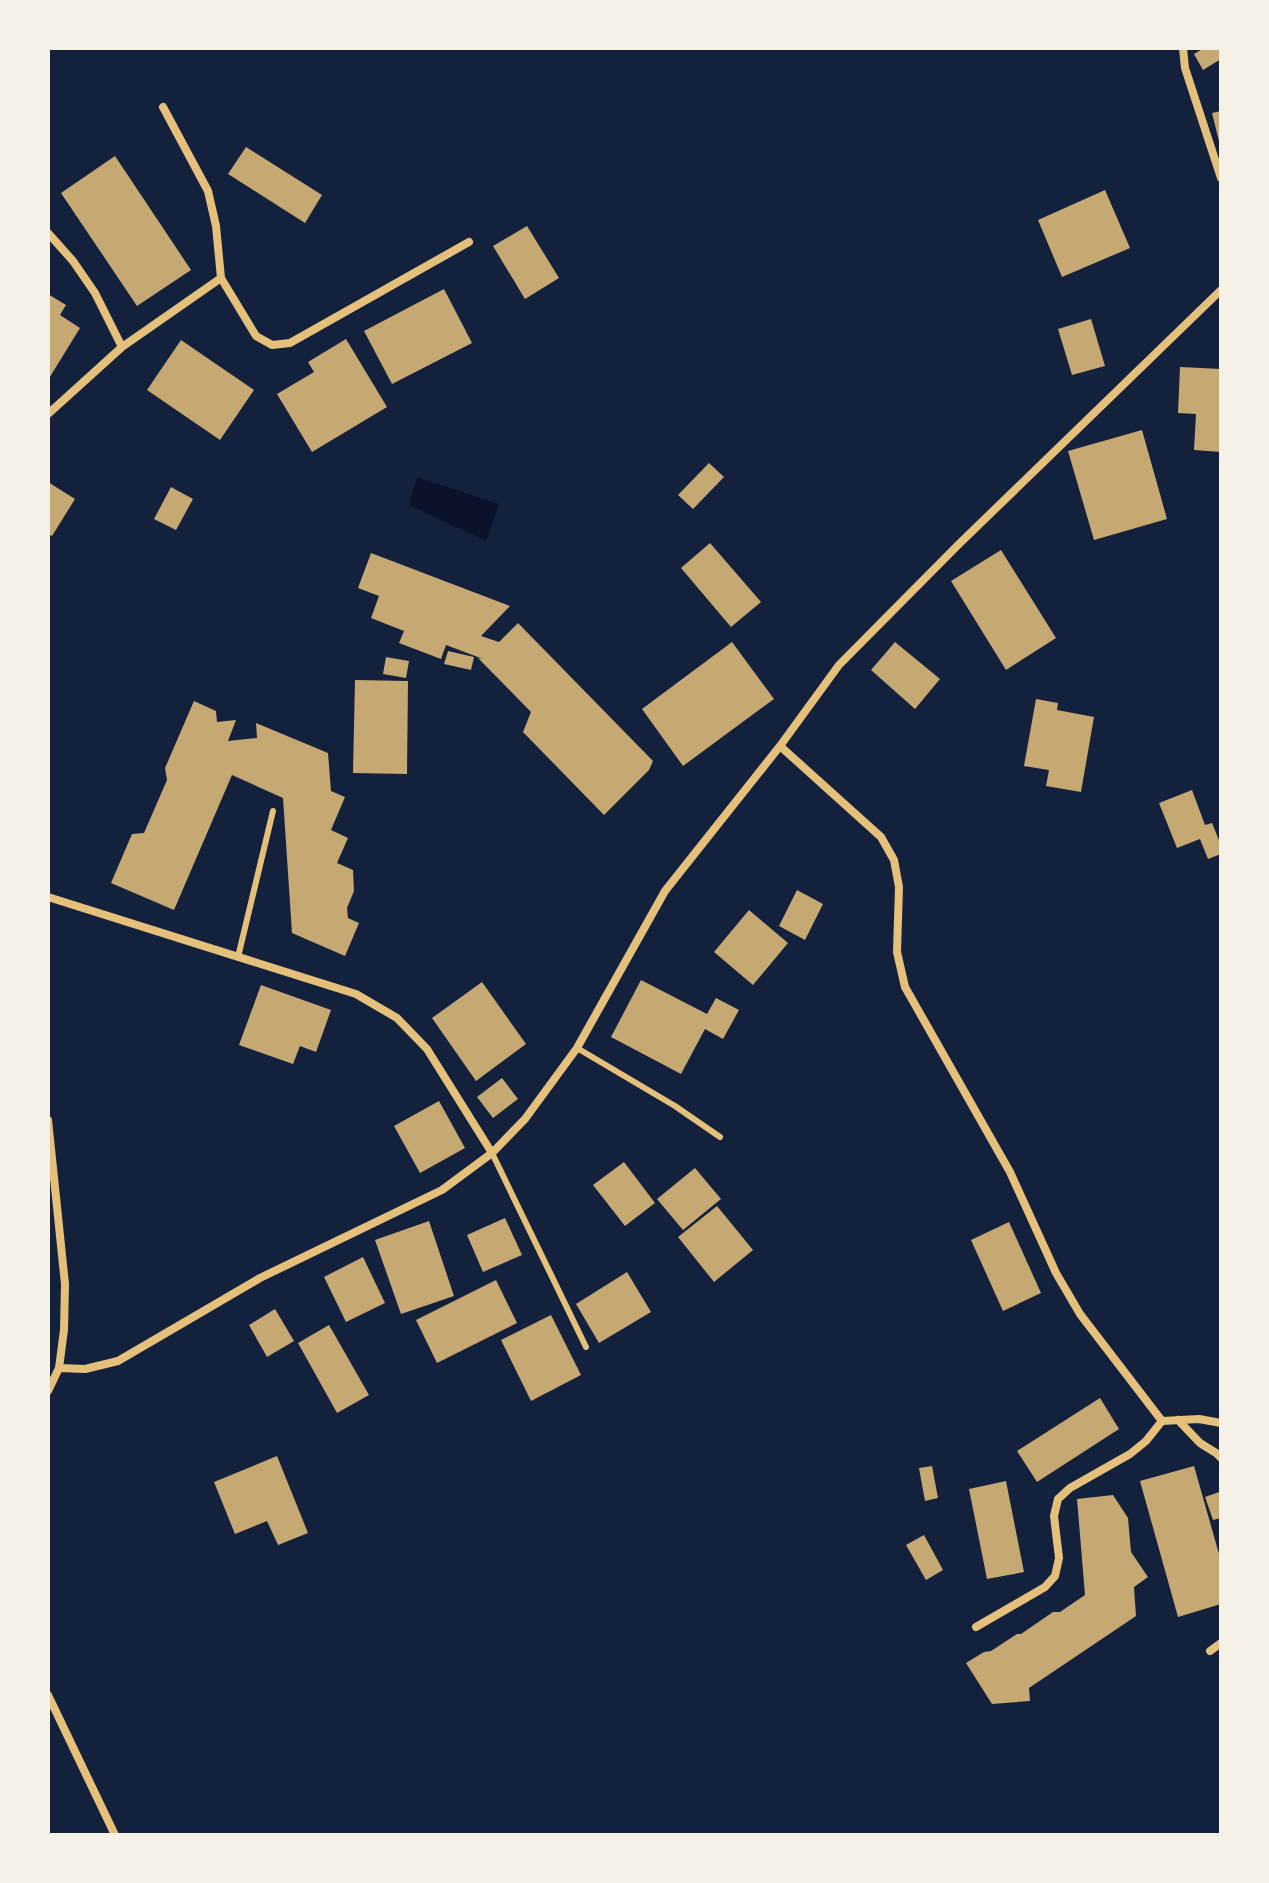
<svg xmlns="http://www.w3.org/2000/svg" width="1269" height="1883" font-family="Inter,sans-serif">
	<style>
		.water { fill: #0b132b }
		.building { fill: #c6a872 }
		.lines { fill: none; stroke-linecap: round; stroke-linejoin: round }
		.service { stroke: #e5c07b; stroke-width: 6 }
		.minor { stroke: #e5c07b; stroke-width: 8 }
	</style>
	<rect width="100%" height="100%" fill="#14213d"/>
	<!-- water -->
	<path class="water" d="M417 477 499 504 486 541 409 505Z"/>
	<!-- building -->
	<path class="building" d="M1204 48H1221V59L1203 70 1194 54Z
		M1221 111V145H1220L1212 113Z
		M246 147 322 195 305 223 228 174Z
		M115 156 191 270 137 306 61 193Z
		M1105 190 1130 248 1062 277 1038 220Z
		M527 226 559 278 525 299 493 246Z
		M444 289 472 343 392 384 364 331Z
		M48 294 66 305 60 315 80 328 48 380Z
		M1091 319 1105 366 1072 375 1058 329Z
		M346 339 387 407 312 452 277 394 314 372 308 362Z
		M181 340 254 390 220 440 147 390Z
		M1180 367 1221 369V452L1194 450 1196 414 1178 413Z
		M1142 430 1167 519 1094 540 1068 451Z
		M709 463 724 477 693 509 678 495Z
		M48 482 75 499 52 536 48 534Z
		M171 487 193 499 176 530 154 519Z
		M710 543 761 602 731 627 681 568Z
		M1001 550 1056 638 1006 670 951 581Z
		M371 553 510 606 481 636 499 642 518 623 653 761 649 770 604 815 523 732 531 712 478 658 483 659 446 645 441 659 399 643 404 631 371 618 379 596 358 588Z
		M732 642 774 699 683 766 642 709Z
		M895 642 940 679 915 709 871 670Z
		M448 651 474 657 471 670 444 664Z
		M386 657 409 661 406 678 383 674Z
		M355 680 408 681 407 774 353 773Z
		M1036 699 1058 703 1057 710 1094 717 1081 792 1046 786 1049 770 1024 766Z
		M194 701 216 711 217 722 236 720 228 741 257 738 256 723 328 753 331 791 345 797 331 830 348 838 337 863 353 870 354 891 347 908 348 918 359 923 345 956 292 933 283 798 232 775 174 910 111 883 132 834 144 833 167 780 165 768Z
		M1192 790 1205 825 1212 823 1221 845V854L1208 859 1200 839 1177 848 1159 803Z
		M797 890 823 904 805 940 779 926Z
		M749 910 788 943 753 985 714 952Z
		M641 980 707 1014 716 998 739 1010 723 1039 705 1029 681 1074 611 1037Z
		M482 982 526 1044 476 1081 432 1018Z
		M261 985 331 1010 316 1052 300 1046 293 1064 239 1045Z
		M502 1078 518 1099 493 1118 477 1097Z
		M439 1101 465 1148 420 1173 394 1126Z
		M624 1162 655 1203 625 1226 593 1185Z
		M695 1168 721 1199 683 1230 657 1199Z
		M717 1206 753 1250 714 1282 678 1237Z
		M505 1218 522 1255 483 1272 467 1235Z
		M429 1221 454 1296 401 1314 375 1240Z
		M1009 1222 1041 1293 1003 1311 971 1240Z
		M363 1257 385 1303 346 1322 324 1277Z
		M627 1272 651 1312 599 1343 576 1304Z
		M496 1280 517 1323 437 1363 416 1320Z
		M275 1309 294 1341 267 1357 249 1325Z
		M551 1315 581 1375 531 1401 501 1340Z
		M329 1325 369 1395 337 1413 298 1343Z
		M1100 1398 1119 1429 1037 1482 1017 1451Z
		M277 1456 308 1533 278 1545 267 1521 235 1534 214 1482Z
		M932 1466 938 1498 925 1501 919 1468Z
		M1194 1466 1221 1561V1604L1178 1617 1140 1481Z
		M1006 1481 1024 1572 987 1579 969 1489Z
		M1219 1492 1221 1498V1518L1213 1520 1205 1497Z
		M1113 1495 1128 1518 1131 1552 1148 1577 1134 1587 1136 1616 1029 1688 1030 1701 992 1704 966 1663 984 1652 991 1651 1017 1634H1021L1053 1612H1060L1085 1595 1077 1499Z
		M924 1535 943 1570 926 1580 906 1545Z"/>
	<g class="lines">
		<!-- service -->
		<path class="service" d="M238 957 273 811
			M577 1048 675 1106 720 1137
			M492 1153 586 1347"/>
		<!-- minor -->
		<path class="minor" d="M1183 48 1185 68 1221 178
			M48 233 73 261 95 293 122 347
			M221 278 256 336 272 345 290 343 469 242
			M48 414 122 347 221 278 216 226 208 191 163 107
			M780 746 881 837 894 860 899 887 897 952 905 987 1010 1172 1056 1273 1080 1314 1162 1421
			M48 897 356 994 397 1018 427 1049 492 1153
			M48 1120 65 1284 64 1330 59 1368 48 1391
			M59 1368 85 1369 118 1361 260 1278 442 1190 492 1153 525 1119 577 1048 665 891 780 746 839 665 958 545 1221 290
			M1178 1420 1200 1443 1216 1453 1221 1458
			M1162 1421 1199 1419 1221 1423
			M976 1627 1045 1587 1055 1576 1059 1558 1054 1516 1058 1499 1070 1488 1130 1454 1146 1441 1162 1421
			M1210 1651 1221 1643
			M48 1695 115 1835"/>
	</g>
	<!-- border -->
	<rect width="1269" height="1883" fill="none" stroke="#f6f1e7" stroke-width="100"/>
</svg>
